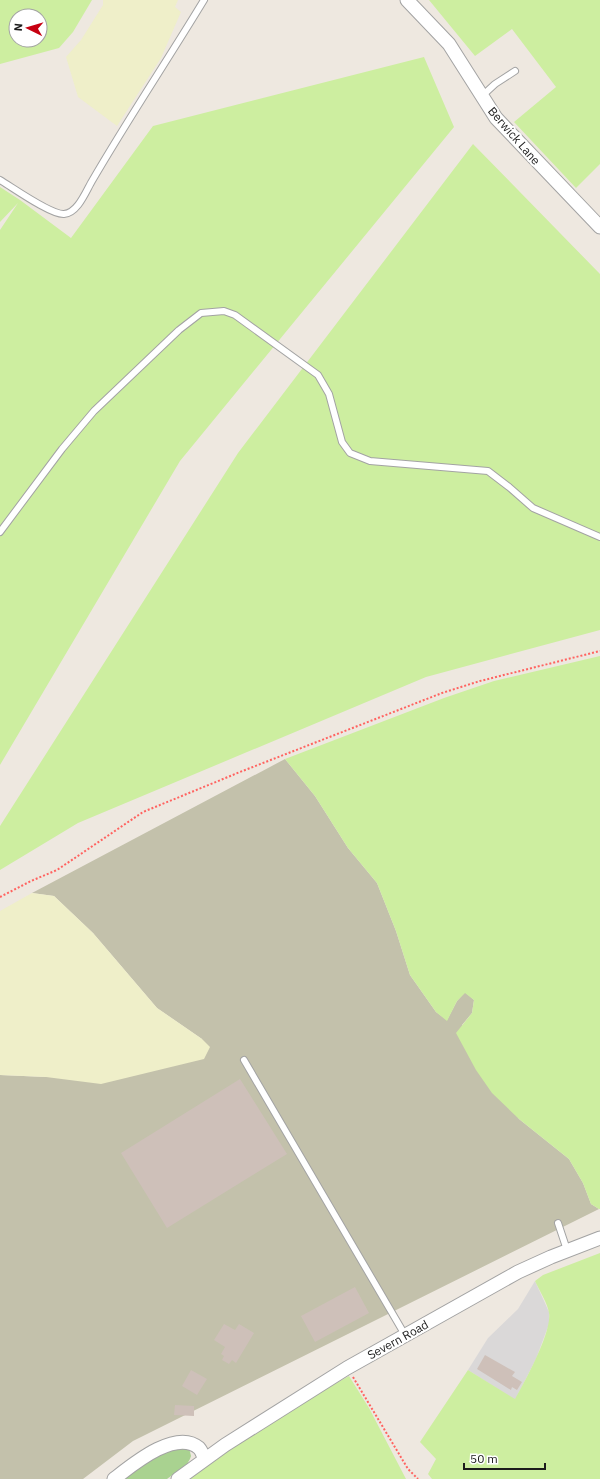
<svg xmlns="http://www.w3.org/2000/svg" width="600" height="1479" font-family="'IBM Plex Sans',sans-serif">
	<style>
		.residential { fill: #dad8d8 }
		.construction { fill: #c3c1ab }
		.farmland { fill: #efefc9 }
		.grass { fill: #cdeea0; fill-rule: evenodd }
		.forest { fill: #a9d290 }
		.building { fill: #cec0b9 }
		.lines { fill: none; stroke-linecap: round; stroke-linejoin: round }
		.service-casing { stroke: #a3a3a3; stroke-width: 8 }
		.minor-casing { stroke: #a3a3a3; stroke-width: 15 }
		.path { stroke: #ff6360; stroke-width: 2; stroke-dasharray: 2 2; stroke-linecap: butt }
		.service { stroke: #fff; stroke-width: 6 }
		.minor { stroke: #fff; stroke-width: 13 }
		.labels { text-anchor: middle; stroke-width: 4; stroke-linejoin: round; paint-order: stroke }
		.street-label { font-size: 12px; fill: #1c1c1c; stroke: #fff }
	</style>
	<rect width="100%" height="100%" fill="#eee8e0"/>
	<!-- residential -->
	<path class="residential" d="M535 1281 549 1312V1324L536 1359 515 1400 468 1370 488 1338 518 1309Z"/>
	<!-- construction -->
	<path class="construction" d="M285 759 315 796 348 848 377 883 396 931 410 975 436 1012 447 1020 457 1001 465 992 474 1000 472 1013 462 1025 519 1119 569 1159 583 1183 591 1204 599 1209 133 1441 83 1479H0V1075L46 1077 202 1039 157 1008 93 933 54 896 32 893Z"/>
	<!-- farmland -->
	<path class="farmland" d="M103 0H178L175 7 181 12 161 58 117 126 78 97 66 57 81 40 103 5Z
		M32 893 54 896 93 933 157 1008 202 1039 210 1047 204 1059 101 1084 46 1077 0 1075V911Z"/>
	<!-- grass -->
	<path class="grass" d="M0 0H92L73 32 59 48 0 64ZM16 16H40V40H16Z
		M429 0H600V164L576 188 514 122 556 87 512 29 475 56Z
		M424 57 454 127 180 461 0 765V230L18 203 0 222V187L20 200 71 238 153 126Z
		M473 144 600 274V630L426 677 78 823 0 870V826L238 453Z
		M600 656V1209H599L591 1204 583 1183 569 1159 519 1119 492 1093 476 1070 456 1033 472 1013 474 1000 465 993 457 1001 447 1021 436 1012 410 975 396 931 377 883 348 848 315 796 285 759 444 698 494 681Z
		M600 1253V1479H432L428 1474 436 1459 420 1442 468 1370 515 1399C525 1381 552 1332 549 1313 548 1304 539 1290 535 1281L543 1275Z
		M349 1376 369 1408 406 1479H190C240 1440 294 1406 349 1376Z"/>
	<!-- forest -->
	<path class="forest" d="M189 1448 191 1456 190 1459 187 1464 167 1479H120L163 1449Z"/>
	<!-- building -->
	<path class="building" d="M240 1079 287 1154 167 1228 121 1153Z
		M355 1287 369 1313 315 1342 301 1316Z
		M224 1324 235 1330 239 1324 254 1333 236 1363 232 1360 229 1364 222 1360 224 1356 221 1354 225 1347 214 1340Z
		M485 1355 515 1372 512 1376 522 1382 517 1390 512 1387 511 1390 477 1369Z
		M191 1370 207 1379 197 1395 182 1386Z
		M175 1405 194 1406V1416L174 1415Z"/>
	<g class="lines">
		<defs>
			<path id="service" d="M482 96 495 84 515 71
				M0 180C12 187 51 215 64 214 78 213 86 191 92 181 128 119 167 61 204 0
				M0 532 62 449 94 411 179 330 201 313 224 311 235 315 318 375 329 394 342 442 350 453 370 461 488 471 509 487 533 508 600 537
				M244 1060 405 1335
				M558 1223 567 1250"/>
			<path id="minor" d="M407 0 449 44 496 118 600 227
				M114 1479C132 1465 176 1428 199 1448 201 1450 203 1455 205 1459
				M178 1479 225 1445 347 1368 518 1272 551 1257 600 1238"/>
		</defs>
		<!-- service casing -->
		<use href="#service" class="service-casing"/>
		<!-- minor casing -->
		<use href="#minor" class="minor-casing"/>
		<!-- path -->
		<path class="path" d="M0 897 31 881 57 870 143 812 240 772 442 693 480 681 600 651
			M353 1377 408 1469 418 1479"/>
		<!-- service -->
		<use href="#service" class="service"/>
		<!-- minor -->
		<use href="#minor" class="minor"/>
	</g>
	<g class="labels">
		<!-- street labels -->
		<g class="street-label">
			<text transform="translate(514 136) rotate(49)" y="4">Berwick Lane</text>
			<text transform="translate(398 1340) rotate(-29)" y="4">Severn Road</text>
		</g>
	</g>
	<!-- north arrow -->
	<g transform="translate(28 28) rotate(275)"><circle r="19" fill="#ffffff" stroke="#a4a4a4"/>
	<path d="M0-3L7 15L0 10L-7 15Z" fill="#c70011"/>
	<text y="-6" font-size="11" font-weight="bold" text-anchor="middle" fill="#1c1c1c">N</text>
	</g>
	<!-- scale -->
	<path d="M464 1463v6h81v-6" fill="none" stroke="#1c1c1c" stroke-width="2"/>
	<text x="470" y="1463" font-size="12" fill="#1c1c1c" stroke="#ffffff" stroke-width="3" paint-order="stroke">50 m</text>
</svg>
